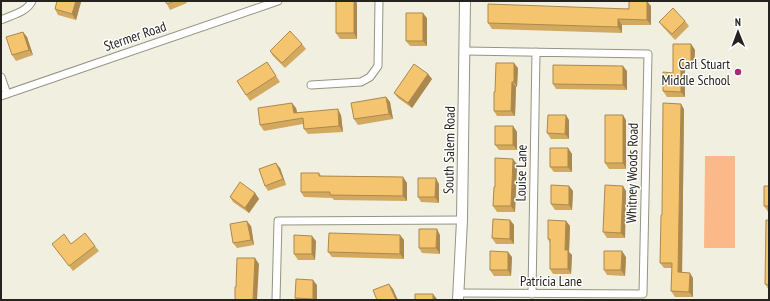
<svg xmlns="http://www.w3.org/2000/svg" width="770" height="301" font-family="'PT Sans Narrow',sans-serif">
	<style>
		.green { fill: #fbb98a }
		.lines { fill: none; stroke-linecap: round; stroke-linejoin: round }
		.minor-casing { stroke: #959485; stroke-width: 9 }
		.secondary-casing { stroke: #959485; stroke-width: 12 }
		.minor { stroke: #fff; stroke-width: 7 }
		.secondary { stroke: #fff; stroke-width: 10 }
		.wall { fill: #d2a95f }
		.shaded-wall { fill: #ab894e }
		.building { fill: #f4c46f; stroke: #ab894e }
		.poi-dot { fill: #a82978; stroke: #fff; stroke-width: 1.5 }
		.labels { text-anchor: middle; stroke-width: 3; stroke-linejoin: round; paint-order: stroke }
		.street-label { font-size: 14px; fill: #24231d; stroke: #fff }
		.poi-label { font-size: 14px; fill: #24231d; stroke: #fff; text-anchor: end }
	</style>
	<rect width="100%" height="100%" fill="#f1efdf"/>
	<!-- green -->
	<path class="green" d="M705 156H735V248H704Z"/>
	<g class="lines">
		<defs>
			<path id="minor" d="M1 20C12 15 27 12 32 1
				M1 77 7 94
				M311 85 361 82 370 77 378 66 379 1
				M1 96 278 1
				M458 293 643 294 648 54 465 51
				M532 294 536 52
				M276 300 278 221 462 220"/>
			<path id="secondary" d="M458 300 462 220 465 1"/>
		</defs>
		<!-- minor casing -->
		<use href="#minor" class="minor-casing"/>
		<!-- secondary casing -->
		<use href="#secondary" class="secondary-casing"/>
		<!-- minor -->
		<use href="#minor" class="minor"/>
		<!-- secondary -->
		<use href="#secondary" class="secondary"/>
	</g>
	<!-- wall -->
	<path class="wall" d="M57 1H81V2L76 20 58 15 55 9Z
		M165 1H186L187 3 170 10 167 4Z
		M336 1H356L357 4V39H340L336 33Z
		M651 6V25H622V33L492 29 488 23Z
		M427 18V46H410L406 41Z
		M685 21 689 26 675 40 663 27 659 22Z
		M23 32 27 37 33 55 16 61 12 55Z
		M302 44 306 49 285 68 273 56 270 51Z
		M691 44 695 50 694 69H685V97H667L663 91 673 73Z
		M267 62 280 82 250 101 246 95Z
		M518 68 517 87H516L515 116H497L494 111 495 92Z
		M627 71V90L556 89 553 84Z
		M428 74 432 79 412 108 398 98 394 93Z
		M386 97 390 102 393 119 358 125 354 119Z
		M296 108 297 112 341 115 343 132 308 134 304 129 303 124 264 131 260 125Z
		M684 109 682 272 693 278V297H675L671 291 672 268H664L660 263 662 215Z
		M569 120V139H551L547 133Z
		M626 120V169H609L605 163Z
		M513 126 517 132V150H499L495 145Z
		M568 148 572 154V172H554L550 167Z
		M517 164 515 212H497L493 206 495 187Z
		M280 168 286 185 268 191 265 186Z
		M319 173 321 176 403 177 407 183V201L334 200 332 198 304 197 301 192Z
		M439 184V203L421 202 418 197Z
		M569 186 573 191 572 210H555L551 204Z
		M769 186V213L764 206Z
		M626 191 625 238H607L603 232Z
		M255 193 259 199 249 213 233 202 230 197Z
		M510 220 514 225V244H496L492 238Z
		M769 220V290L765 284Z
		M566 221 570 226 569 252 572 255 571 274H553L550 269V243L548 239Z
		M251 226 254 245 237 248 233 243Z
		M400 235 404 240V259L332 257 328 252Z
		M440 235V254L422 253 419 248Z
		M316 241 315 260H298L294 254Z
		M71 244 95 246 99 251 73 271 56 249Z
		M512 257 511 276H494L490 270Z
		M626 257 625 276 607 275 604 270Z
		M317 285V300H296L295 298Z"/>
	<!-- shaded-wall -->
	<path class="shaded-wall" d="M76 1H81V2L76 20 72 14Z
		M354 1H356L357 4V39L354 33Z
		M647 1 651 6V25L647 20Z
		M423 13 427 18V46L423 41Z
		M618 19 622 25V33L618 27Z
		M23 32 27 37 33 55 29 50Z
		M691 44 695 50 694 69 691 63Z
		M514 63 518 68 517 87 514 82Z
		M681 63 685 69V97L681 92Z
		M623 66 627 71V90L623 85Z
		M428 74 432 79 412 108 408 103Z
		M512 82 516 87 515 116 511 111Z
		M386 97 390 102 393 119 389 114Z
		M292 103 296 108 298 118 294 113Z
		M681 104 684 109 682 278 678 272Z
		M338 109 341 115 343 132 339 126Z
		M566 115 569 120V139L565 134Z
		M623 115 626 120V169L623 163Z
		M513 126 517 132V150L513 145Z
		M568 148 572 154V172L568 167Z
		M513 159 517 164 515 212 511 206Z
		M276 163 280 168 286 185 283 179Z
		M403 177 407 183V201L403 196Z
		M436 178 439 184V203L435 197Z
		M569 186 573 191 572 210 569 205Z
		M623 186 626 191 625 238 621 233Z
		M255 193 259 199 249 213 245 208Z
		M510 220 514 225V244L510 239Z
		M247 221 251 226 254 245 251 240Z
		M566 221 570 226 569 252 572 255 571 274 568 269 565 250Z
		M437 229 440 235V254L436 248Z
		M400 235 404 240V259L400 254Z
		M312 236 316 241 315 260 312 254Z
		M622 251 626 257 625 276 621 270Z
		M508 252 512 257 511 276 508 270Z
		M255 258 259 264 257 300H253Z
		M690 273 693 278V297L689 292Z
		M313 280 317 285V300H314L313 299Z
		M389 284 393 289 398 300H396Z
		M433 294 437 299V300H433Z"/>
	<!-- building -->
	<path class="building" d="M57 1H76L72 14 55 9Z
		M165 1H175L167 4Z
		M336 1H354V33H336Z
		M629 1H647V20L618 19V27L488 23V4L629 9Z
		M673 8 685 21 672 34 659 22Z
		M406 13H423V41H406Z
		M290 31 302 44 282 63 270 51Z
		M23 32 29 50 12 55 6 37Z
		M673 44H691V63H681V92L663 91V72L673 73Z
		M267 62 276 76 246 95 237 81Z
		M496 63H514V82H512L511 111H494V92H495Z
		M414 64 428 74 408 103 394 93Z
		M553 65 623 66V85L553 84Z
		M386 97 389 114 354 119 351 103Z
		M292 103 294 113 338 109 339 126 304 129 303 118 260 125 258 108Z
		M663 103 681 104 678 272 690 273 689 292 671 291 672 263H660L661 215H662Z
		M548 115H566L565 134 547 133Z
		M605 115H623V163H605Z
		M495 126H513V145H495Z
		M550 148H568V167H550Z
		M495 158 513 159 511 206H493L494 187H495Z
		M276 163 283 179 265 186 259 169Z
		M301 173H319V176L403 177V196L330 195V192H301Z
		M418 178H436L435 197H418Z
		M240 182 255 193 245 208 230 197Z
		M551 185 569 186V205L551 204Z
		M605 185 623 186 621 233 603 232Z
		M764 186H769V206H764Z
		M493 219 510 220V239L492 238Z
		M548 220 566 221 565 250H568V269H550V239H548Z
		M766 220H769V285L765 284Z
		M247 221 251 240 233 243 230 224Z
		M419 229H437L436 248H419Z
		M85 233 95 246 69 266 52 244 64 234 71 244Z
		M329 233 400 235V254L328 252Z
		M294 235 312 236V254H294Z
		M490 251 508 252V270H490Z
		M604 251H622L621 270H604Z
		M237 258H255L253 300H235V287H236Z
		M296 279 313 280V299L295 298Z
		M389 284 396 300H377L373 290Z
		M415 294H433V300H415Z"/>
	<!-- markers -->
	<circle class="poi-dot" cx="738" cy="72" r="4"/>
	<g class="labels">
		<!-- street labels -->
		<g class="street-label">
			<text transform="translate(135 36) rotate(-19)" y="5">Stermer Road</text>
			<text transform="translate(449 150) rotate(-89)" y="5">South Salem Road</text>
			<text transform="translate(521 173) rotate(-89)" y="5">Louise Lane</text>
			<text transform="translate(632 173) rotate(-89)" y="5">Whitney Woods Road</text>
			<text x="551" y="286">Patricia Lane</text>
		</g>
		<!-- poi labels -->
		<g class="poi-label">
			<text x="730" y="69">Carl Stuart<tspan x="730" dy="16">Middle School</tspan></text>
		</g>
	</g>
	<!-- border -->
	<rect width="770" height="301" fill="none" stroke="#24231d" stroke-width="4"/>
	<!-- north arrow -->
	<g transform="translate(738 32) rotate(359)" stroke="#ffffff" stroke-width="3" paint-order="stroke">
	<path d="M0-3L7 15L0 10L-7 15Z" fill="#24231d"/>
	<text y="-6" font-size="11" font-weight="bold" text-anchor="middle" fill="#24231d">N</text>
	</g>
</svg>
